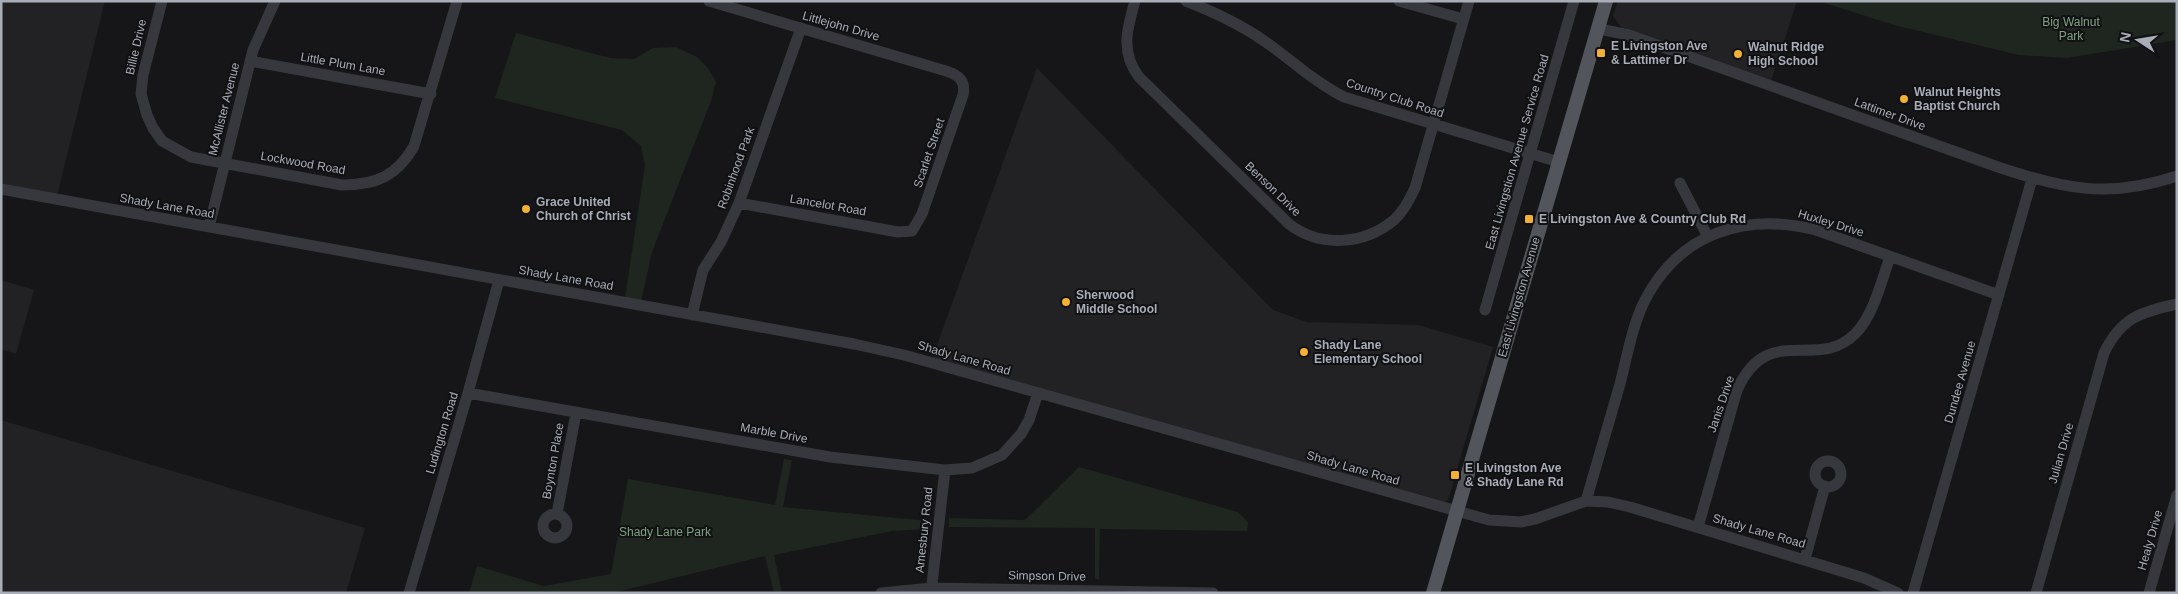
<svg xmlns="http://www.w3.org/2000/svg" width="2178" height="594" font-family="Helvetica,sans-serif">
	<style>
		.built { fill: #222225 }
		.green { fill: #1e261f }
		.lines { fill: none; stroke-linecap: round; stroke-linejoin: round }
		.minor { stroke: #37383d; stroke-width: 11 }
		.major { stroke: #53555c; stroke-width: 14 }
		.poi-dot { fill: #f2b134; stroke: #111113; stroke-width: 2 }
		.labels { text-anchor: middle; stroke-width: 4; stroke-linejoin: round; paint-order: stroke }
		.park-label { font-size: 12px; fill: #7fa381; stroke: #111113 }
		.street-label { font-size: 12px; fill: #a8adb8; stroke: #111113 }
		.poi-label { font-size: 12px; font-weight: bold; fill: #a8adb8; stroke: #111113; text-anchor: start }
	</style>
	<rect width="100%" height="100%" fill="#161618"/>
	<!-- built -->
	<path class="built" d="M1 1H105L56 200 5 189 1 202Z
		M1618 1H1797L1771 81 1621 27 1613 16Z
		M1037 68 1273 310 1307 322 1418 325 1493 347 1448 500 1441 503 932 359Z
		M1 280 34 290 16 354 1 349Z
		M1 420 365 528 346 593H1Z"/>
	<!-- green -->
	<path class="green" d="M1818 1H2177V40L2067 58 2019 55 1894 25Z
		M516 33 610 58 634 59 653 48 676 47 697 57 708 68 716 82 711 101 652 252 641 302 625 298 645 165 641 146 622 130 495 98Z
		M784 459 792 460 783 507 929 521 928 529 892 531 774 555 782 593H774L765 556 612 593H469L477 566 544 586 611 574 628 479 775 505Z
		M1079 467 1238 512 1248 522 1247 531 1100 529 1099 579H1095V528L949 527V518L1025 520Z"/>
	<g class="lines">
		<!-- minor -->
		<path class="minor" d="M162 1 143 75 141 94 147 115 153 128 162 141 191 157 342 185C376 185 397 176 414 146L457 1
			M709 1 946 71C959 75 966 81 963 95L922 214 912 231 898 232 739 203
			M1135 1C1127 29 1120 52 1139 77L1289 224C1320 248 1364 245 1394 220 1403 212 1410 199 1415 188L1469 1
			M1186 1C1217 13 1248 28 1274 48 1297 65 1318 84 1344 97L1559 162
			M1399 1 1463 19
			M1599 29 1629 35 1998 167C2063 189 2109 199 2177 176
			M250 61 431 94
			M1680 183 1708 237
			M1 189 854 344 904 355 1489 520 1521 522 1535 519 1586 501 1608 502 1630 507 1864 578 1898 593
			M209 227 253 50 275 1
			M1485 310 1574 1
			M692 315 703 270 721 242 739 203 801 28
			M468 393 830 457 945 470 972 468 1002 455 1021 434 1029 420 1038 393
			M1815 474a13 13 0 1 1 26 0a13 13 0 1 1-26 0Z
			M1586 501C1597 462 1609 423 1620 384 1627 357 1632 326 1645 300 1680 233 1745 212 1816 230L1999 295
			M557 514 576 413
			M543 526a12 12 0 1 1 24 0a12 12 0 1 1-24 0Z
			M1698 527 1737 390C1769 320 1817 373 1856 333 1874 314 1881 282 1890 257
			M1805 559 1825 486
			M409 593 468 393 499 280
			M881 593 932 588 1213 593
			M931 593 945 470
			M1913 593 2032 179
			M2036 593 2104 353C2121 318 2140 312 2177 304
			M2149 593 2177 495"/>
		<!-- major -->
		<path class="major" d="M1433 593 1606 1"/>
	</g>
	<!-- markers -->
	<g class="poi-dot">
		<rect x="1596" y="48" width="10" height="10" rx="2.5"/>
		<circle cx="1738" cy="54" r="5"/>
		<circle cx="1904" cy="99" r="5"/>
		<circle cx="526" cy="209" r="5"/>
		<rect x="1524" y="214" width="10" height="10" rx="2.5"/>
		<circle cx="1066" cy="302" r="5"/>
		<circle cx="1304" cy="352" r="5"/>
		<rect x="1450" y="470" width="10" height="10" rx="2.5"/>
	</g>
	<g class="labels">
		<!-- park labels -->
		<g class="park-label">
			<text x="2071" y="26">Big Walnut<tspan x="2071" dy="14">Park</tspan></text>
			<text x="665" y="536">Shady Lane Park</text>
		</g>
		<!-- street labels -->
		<g class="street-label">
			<text transform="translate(841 26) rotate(16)" y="4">Littlejohn Drive</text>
			<text transform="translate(136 47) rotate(-77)" y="4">Billie Drive</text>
			<text transform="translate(343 64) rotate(10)" y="4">Little Plum Lane</text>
			<text transform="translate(1395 98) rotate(18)" y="4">Country Club Road</text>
			<text transform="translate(224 109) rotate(-76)" y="4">McAllister Avenue</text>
			<text transform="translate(1890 114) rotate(20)" y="4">Lattimer Drive</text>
			<text transform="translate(1517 152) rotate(-74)" y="4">East Livingstion Avenue Service Road</text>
			<text transform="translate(929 153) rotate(-71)" y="4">Scarlet Street</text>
			<text transform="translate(303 163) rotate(10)" y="4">Lockwood Road</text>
			<text transform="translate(736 168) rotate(-70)" y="4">Robinhood Park</text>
			<text transform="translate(1273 189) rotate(44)" y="4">Benson Drive</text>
			<text transform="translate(828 205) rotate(10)" y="4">Lancelot Road</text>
			<text transform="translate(167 206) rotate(10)" y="4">Shady Lane Road</text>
			<text transform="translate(1831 223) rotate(17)" y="4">Huxley Drive</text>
			<text transform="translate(566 278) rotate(10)" y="4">Shady Lane Road</text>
			<text transform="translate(1519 297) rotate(-74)" y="4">East Livingston Avenue</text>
			<text transform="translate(964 358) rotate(16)" y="4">Shady Lane Road</text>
			<text transform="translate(1960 382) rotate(-74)" y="4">Dundee Avenue</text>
			<text transform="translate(1721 404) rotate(-71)" y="4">Janis Drive</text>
			<text transform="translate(442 433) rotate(-73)" y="4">Ludington Road</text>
			<text transform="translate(774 433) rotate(10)" y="4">Marble Drive</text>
			<text transform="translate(2061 453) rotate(-74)" y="4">Julian Drive</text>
			<text transform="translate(553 461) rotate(-80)" y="4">Boynton Place</text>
			<text transform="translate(1353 468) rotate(16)" y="4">Shady Lane Road</text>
			<text transform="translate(924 530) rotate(-84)" y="4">Amesbury Road</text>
			<text transform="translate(1759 531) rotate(16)" y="4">Shady Lane Road</text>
			<text transform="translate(2150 540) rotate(-74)" y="4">Healy Drive</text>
			<text transform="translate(1047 576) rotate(1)" y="4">Simpson Drive</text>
		</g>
		<!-- poi labels -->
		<g class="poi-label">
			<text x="1611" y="50">E Livingston Ave<tspan x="1611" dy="14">&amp; Lattimer Dr</tspan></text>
			<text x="1748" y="51">Walnut Ridge<tspan x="1748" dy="14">High School</tspan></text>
			<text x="1914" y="96">Walnut Heights<tspan x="1914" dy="14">Baptist Church</tspan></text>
			<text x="536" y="206">Grace United<tspan x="536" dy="14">Church of Christ</tspan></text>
			<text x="1539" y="223">E Livingston Ave &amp; Country Club Rd</text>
			<text x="1076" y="299">Sherwood<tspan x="1076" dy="14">Middle School</tspan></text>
			<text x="1314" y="349">Shady Lane<tspan x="1314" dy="14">Elementary School</tspan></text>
			<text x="1465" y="472">E Livingston Ave<tspan x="1465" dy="14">&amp; Shady Lane Rd</tspan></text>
		</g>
	</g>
	<!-- border -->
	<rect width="2178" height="594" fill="none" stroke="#a8adb8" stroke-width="5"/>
	<!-- north arrow -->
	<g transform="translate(2138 40) rotate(282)" stroke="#111113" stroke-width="4" paint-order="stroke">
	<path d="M0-4L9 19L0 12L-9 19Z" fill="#a8adb8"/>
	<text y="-8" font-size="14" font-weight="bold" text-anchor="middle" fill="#a8adb8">N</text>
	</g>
</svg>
